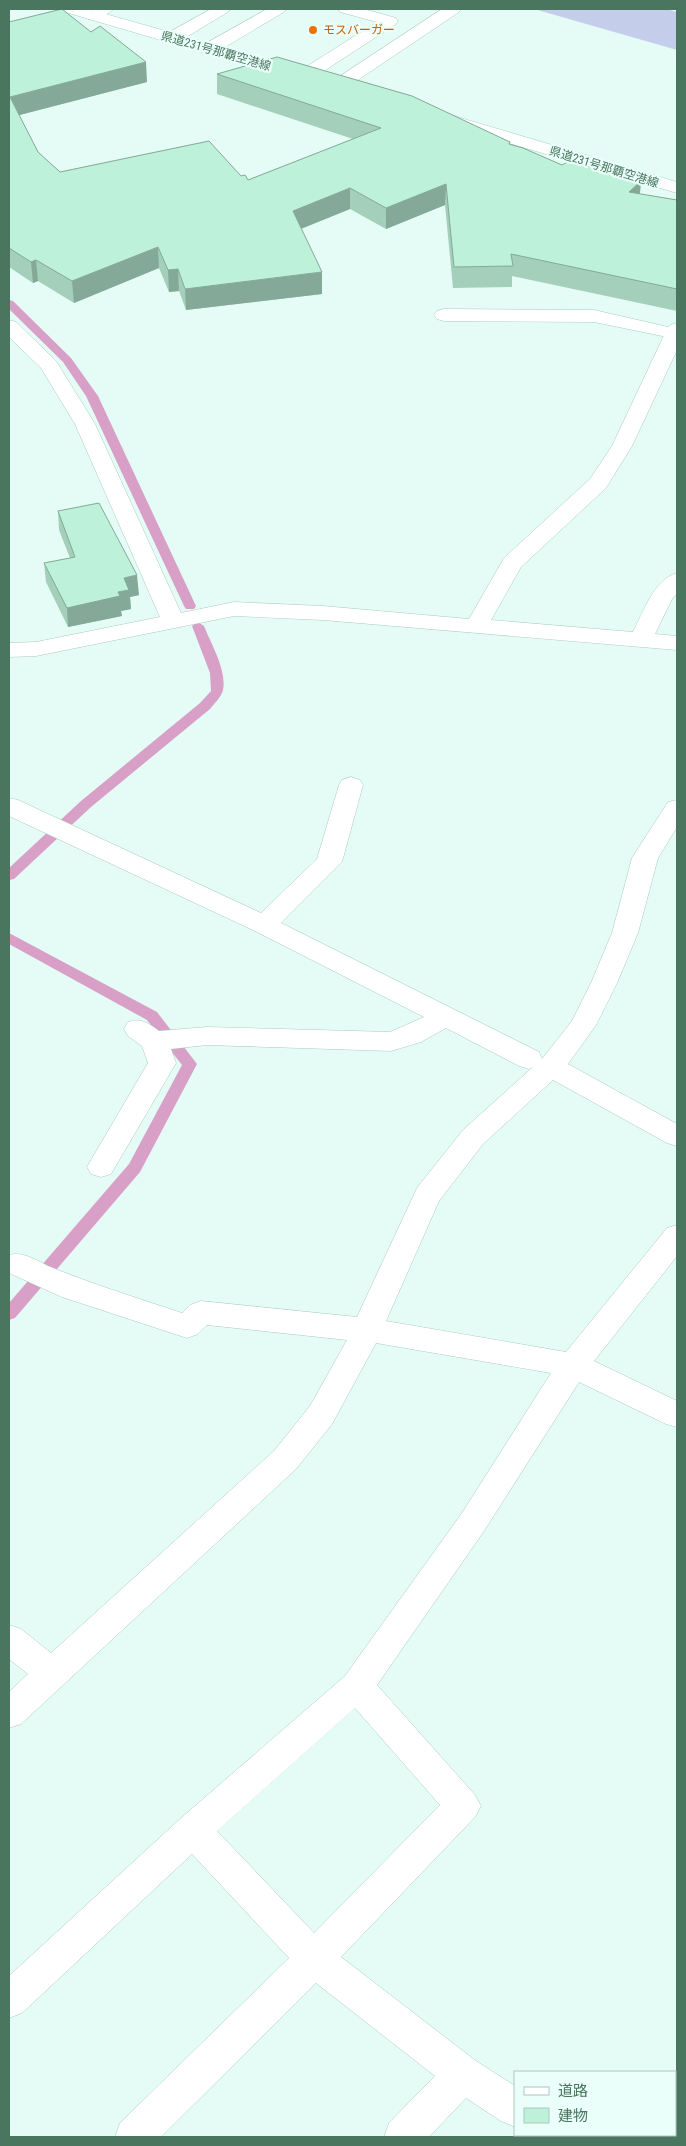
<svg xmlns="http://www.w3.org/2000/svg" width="686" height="2146" font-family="'Roboto Condensed','Noto Sans JP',sans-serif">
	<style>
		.green { fill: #c4ceea }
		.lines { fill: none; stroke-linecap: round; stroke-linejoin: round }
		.stream { fill: #d8a0c7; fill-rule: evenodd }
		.lane-casing { stroke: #a9cbbd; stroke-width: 1 }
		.street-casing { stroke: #a9cbbd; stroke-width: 1 }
		.secondary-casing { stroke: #a7cfbd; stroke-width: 1 }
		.lane { fill: #fff; fill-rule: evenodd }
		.street { fill: #fff; fill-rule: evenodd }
		.secondary { fill: #fff; fill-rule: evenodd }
		.wall { fill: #a3cfbb }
		.shaded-wall { fill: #84a998 }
		.building { fill: #bdf1d9; stroke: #84a998 }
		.food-dot { fill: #e8710a; stroke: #ebfffa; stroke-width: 2 }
		.labels { text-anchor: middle; stroke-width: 4.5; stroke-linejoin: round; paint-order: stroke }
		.far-food-label { font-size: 12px; fill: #c56008; stroke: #ebfffa; text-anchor: start }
		.far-street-label { font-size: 12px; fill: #4a755f; stroke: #ebfffa }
	</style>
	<rect width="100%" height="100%" fill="#e5fcf6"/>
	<!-- green -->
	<path class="green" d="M534 9H666L677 12V50Z"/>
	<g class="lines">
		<!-- stream -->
		<path class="stream" d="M9 300 13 301 71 358 98 396 196 606 194 609H186L184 606 86 396 63 362 9 309Z
			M198 622 204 626C211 644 227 670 223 690 222 696 214 704 210 709L91 807 14 879 9 880V868L81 801 200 703 211 691 210 673 192 626Z
			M9 933 157 1012 197 1064 140 1172 15 1318 9 1320V1303L129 1164 182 1065 147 1020 9 944Z"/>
		<defs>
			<path id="lane" d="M95 9H114L100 19H88L86 16Z
				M211 9H230L228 12 178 42H166L164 38 166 34Z
				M267 9H286L284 12 215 53H203L201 49 203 45Z
				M338 9H364L396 18 398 21 396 24 310 80H298L295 76 298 72 377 22 340 12Z
				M444 309 594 310 677 329V339L594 322 444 321 437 319 434 315 437 311Z"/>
			<path id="street" d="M442 9H461L459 12 343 90 337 91 331 90 328 86 331 82Z
				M9 320 16 322 56 361 95 424 181 613 234 602 323 606 469 619 504 558 590 479 612 446 667 329 670 325 677 323V350L632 446 606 488 521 567 491 620 633 632C643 613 654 579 677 573V593L672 599 655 634 677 636V650L323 620 234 616 36 656 9 657V643L36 642 160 617 75 424 41 368 9 337Z
				M351 777 360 780 363 785 342 862 281 923 539 1052 542 1059 572 1021 591 983 612 933 632 858 668 802 677 800V827L658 858 638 933 617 983 596 1025 568 1064 677 1124V1146L667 1143 553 1080 483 1144 439 1201 386 1321 566 1352 667 1228 677 1225V1256L594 1361 677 1401V1427L666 1424 579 1382 484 1531 377 1685 475 1795 481 1806 475 1817 341 1957 476 2061 515 2086V2127L501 2121 466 2098 429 2137H384L389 2123 435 2076 316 1983 161 2137H115L120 2123 289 1958 192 1854 22 2013 9 2018V1976L180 1819 345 1676 462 1513 551 1373 376 1343 332 1424 296 1469 21 1724 9 1728V1692L28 1674 9 1659V1625L21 1629 51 1653 274 1451 310 1406 347 1340 207 1325 198 1334 187 1338 62 1297 9 1273V1255C22 1251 36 1260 48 1266 92 1284 137 1298 182 1313L190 1305 201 1301 357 1317 417 1188 463 1130 533 1067 529 1069 519 1066 446 1028 421 1042 391 1051 207 1045 171 1049 176 1063 111 1174 101 1177 91 1174 87 1167 148 1063 142 1046 128 1036 124 1029 128 1022C142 1018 148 1023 159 1031L207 1027 390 1032 424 1017 255 931 9 816V798L18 800 261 913 317 859 339 785 342 780ZM355 1708 440 1805 314 1933 217 1831Z
				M535 2135H576L577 2137H536Z"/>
			<path id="secondary" d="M63 9H88L299 69 301 73 299 77H287L65 12Z
				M454 116 677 182V193L448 125 445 121 448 117Z"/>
		</defs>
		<!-- lane casing -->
		<use href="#lane" class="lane-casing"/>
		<!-- street casing -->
		<use href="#street" class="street-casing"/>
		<!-- secondary casing -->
		<use href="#secondary" class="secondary-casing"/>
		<!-- lane -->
		<use href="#lane" class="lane"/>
		<!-- street -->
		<use href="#street" class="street"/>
		<!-- secondary -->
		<use href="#secondary" class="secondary"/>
	</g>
	<!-- wall -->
	<path class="wall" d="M9 22 147 82 19 115 38 152 60 172 241 176 248 180 353 139 217 94V74L510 142V144L562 165 641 181 640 194 677 200V311L512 276V287L453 288 445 205 386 229 350 209 301 229 322 294 186 310 179 291 169 292 159 268 74 303 38 281 33 283 9 267Z
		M58 511 139 595 130 597 131 609 121 611 122 616 68 627 46 582 44 563 70 558 59 530Z"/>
	<!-- shaded-wall -->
	<path class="shaded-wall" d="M146 62 147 82 12 117 10 97Z
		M641 181 639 201 629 192Z
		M446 184 445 205 386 229V208Z
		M350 188V209L293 232V211Z
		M158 247 159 268 74 303 72 281Z
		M36 260 38 281 33 283 31 262Z
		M178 269 179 291 169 292 168 270Z
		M322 272V294L186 310 185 289Z
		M137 575 139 595 130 597 131 609 121 611 122 616 68 627 67 608 118 592 124 578Z"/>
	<!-- building -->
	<path class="building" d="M62 9 91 32 100 26 146 62 10 97 38 152 60 172 209 141 241 176 245 175 248 180 381 128 217 74 277 57 412 96 510 142 509 144 523 148 562 165 569 161 641 181 629 192 677 200V289L511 254 513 266 454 267 446 184 386 208 350 188 293 211 322 272 185 289 178 269 168 270 158 247 72 281 36 260 31 262 9 248V22Z
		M99 503 137 575 124 578 129 590 118 592 120 596 67 608 44 563 75 557 58 511Z"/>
	<!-- markers -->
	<circle class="food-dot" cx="313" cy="30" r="5"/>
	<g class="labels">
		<!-- far-food labels -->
		<g class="far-food-label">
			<text x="323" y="34">モスバーガー</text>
		</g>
		<!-- far-street labels -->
		<g class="far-street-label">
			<text transform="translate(216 51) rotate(16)" y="4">県道231号那覇空港線</text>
			<text transform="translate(604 167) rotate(17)" y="4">県道231号那覇空港線</text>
		</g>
	</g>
	<!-- border -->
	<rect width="686" height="2146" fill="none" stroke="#4a755f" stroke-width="20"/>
	<!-- legend -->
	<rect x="514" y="2071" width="162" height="65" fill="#ebfffa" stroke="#abc8bc"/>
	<rect x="524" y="2087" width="25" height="8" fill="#ffffff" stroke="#abc8bc"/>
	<text x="558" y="2096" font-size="15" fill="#4a755f">道路</text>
	<rect x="524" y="2108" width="25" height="15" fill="#bdf1d9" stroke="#abc8bc"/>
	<text x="558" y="2121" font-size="15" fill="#4a755f">建物</text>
</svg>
